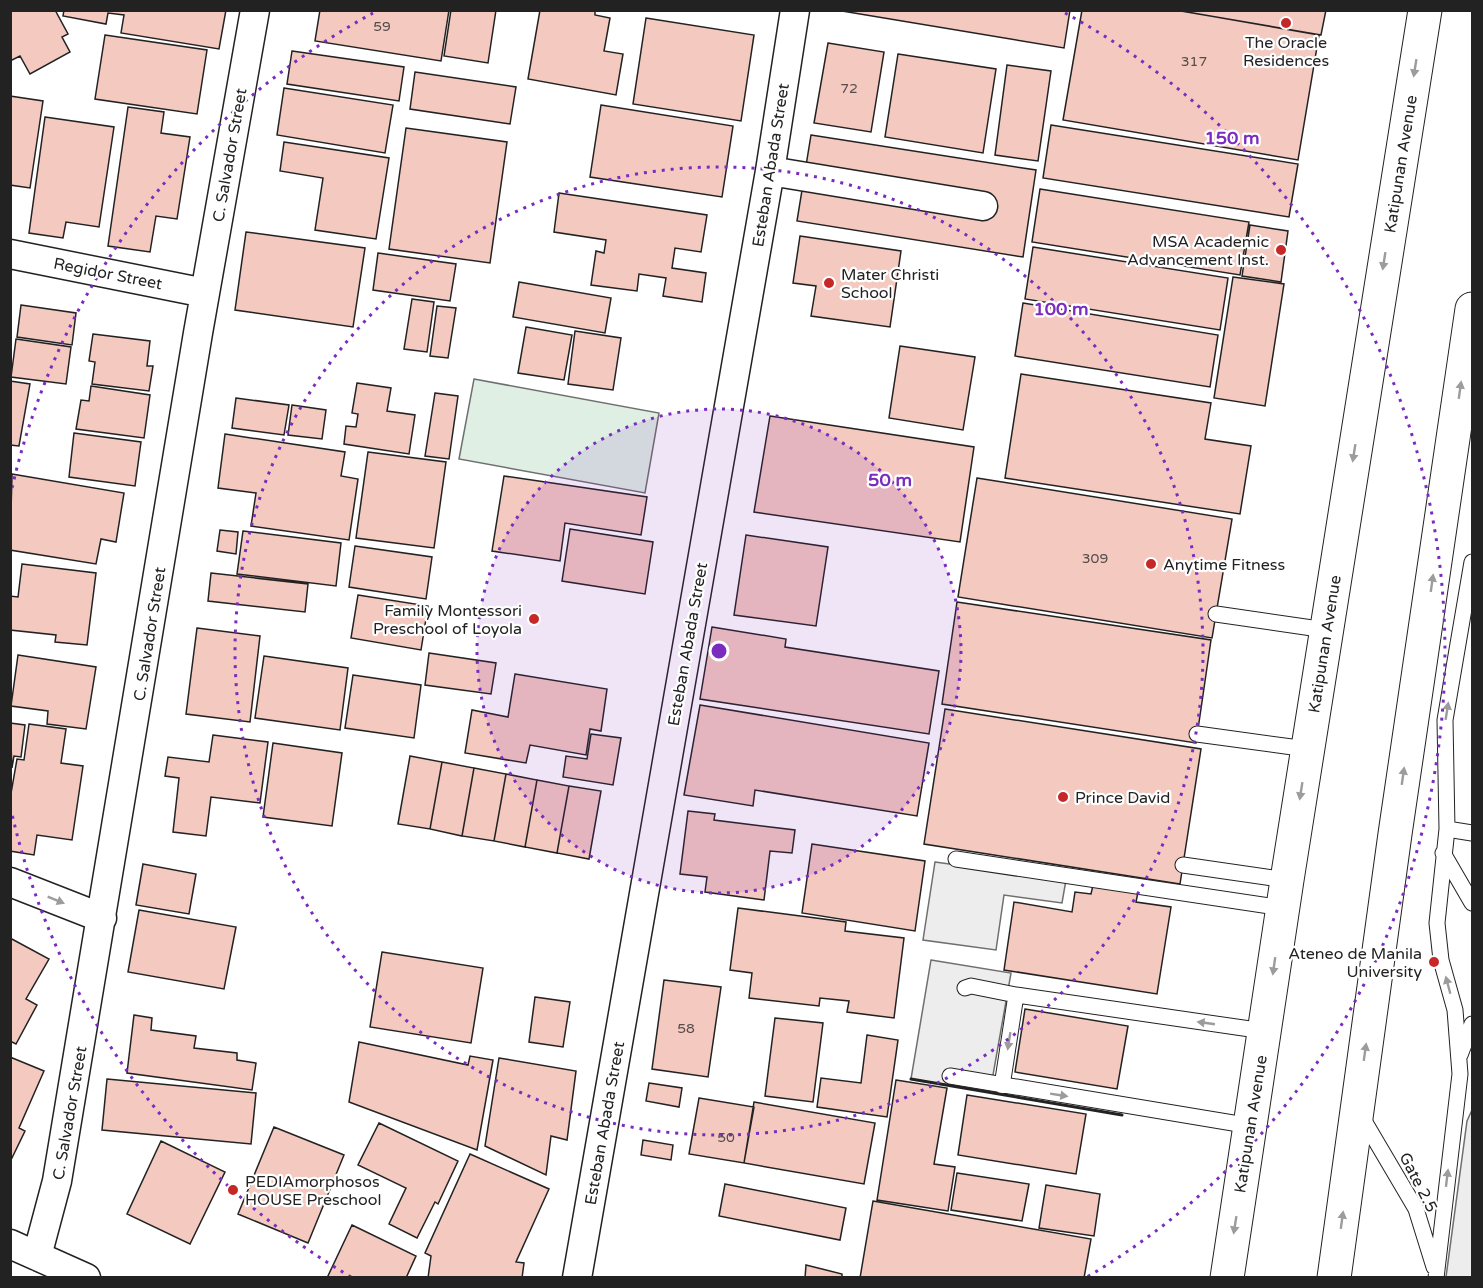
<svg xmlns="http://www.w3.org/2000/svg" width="1483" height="1288" font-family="'Varela Round',sans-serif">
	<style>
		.green { fill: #e0efe3; stroke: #6f6f6f; stroke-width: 1.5 }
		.parking { fill: #ededed; stroke: #6f6f6f; stroke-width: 1.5 }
		.building { fill: #f3c9c0; stroke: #222; stroke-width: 1.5 }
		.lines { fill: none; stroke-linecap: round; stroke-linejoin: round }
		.lane-casing { stroke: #222; stroke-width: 17 }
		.street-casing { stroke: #222; stroke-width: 31 }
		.primary-casing { stroke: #222; stroke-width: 35 }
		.lane { stroke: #fff; stroke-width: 15 }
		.street { stroke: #fff; stroke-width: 28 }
		.primary { stroke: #fff; stroke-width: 33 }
		.wall { stroke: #222; stroke-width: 3 }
		.oneway { fill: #9c9c9c }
		.ring { fill: none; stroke: #7b2cbf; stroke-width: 3; stroke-dasharray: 3 6 }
		.poi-dot { fill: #c62828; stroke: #fff; stroke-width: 2 }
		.labels { text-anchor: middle; stroke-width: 4.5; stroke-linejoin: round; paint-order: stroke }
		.number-label { font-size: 14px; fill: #564c4a }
		.poi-label { font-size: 16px; fill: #222; stroke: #fff; text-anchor: start }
		.street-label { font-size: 16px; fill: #222; stroke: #fff }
		.centre { fill: #7b2cbf; stroke: #fff; stroke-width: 3 }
		.ring-label { font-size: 18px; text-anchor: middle; font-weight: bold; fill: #7b2cbf; stroke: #fff; stroke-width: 4.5; stroke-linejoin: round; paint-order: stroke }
	</style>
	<rect width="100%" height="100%" fill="#fff"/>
	<!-- green -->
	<path class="green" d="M474 379 659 413 645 493 459 459Z"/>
	<!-- parking -->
	<path class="parking" d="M935 862 1066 880 1062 903 1004 895 996 950 923 940Z
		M931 960 1011 973 990 1092 911 1079Z
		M1472 1110V1277H1446L1467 1121Z"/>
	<!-- building -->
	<path class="building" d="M10 10H55L68 34 62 37 70 52 30 74 20 56 10 61Z
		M64 10H226L219 49 121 33 124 15 108 13 106 24 63 16Z
		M320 10H449L441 61 315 41Z
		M451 10H496L488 63 444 56Z
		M540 10H595V15L610 18 604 51 623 54 616 95 528 79Z
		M836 10H1070L1064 48Z
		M1082 10H1176L1319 35 1298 160 1063 120Z
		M1175 10H1326L1321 35Z
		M646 18 754 35 741 121 633 104Z
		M105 35 207 50 197 114 95 99Z
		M828 43 884 52 871 132 814 123Z
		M292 51 404 67 399 101 287 84Z
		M898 54 996 69 983 153 885 137Z
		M1007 65 1051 71 1038 161 995 155Z
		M415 72 516 87 510 124 410 109Z
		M284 88 393 105 385 153 277 135Z
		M10 96 43 101 30 188 10 185Z
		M601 105 733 126 722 197 590 177Z
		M128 107 164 112 161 133 190 137 177 219 156 216 150 252 108 246Z
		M45 117 114 127 99 227 66 222 63 238 29 233Z
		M1051 125 1298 164 1289 217 1043 178Z
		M406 128 507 142 490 263 389 249Z
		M811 135 1036 170 1023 257 797 221Z
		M284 142 389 158 376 239 315 230 323 178 280 171Z
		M1040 189 1249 222 1240 275 1032 242Z
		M559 193 707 215 701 252 675 248 672 268 706 273 702 302 663 296 666 278 639 274 637 291 591 285 596 251 604 253 606 240 554 232Z
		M1250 225 1288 231 1281 282 1242 276Z
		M246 232 365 248 353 327 235 310Z
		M800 236 901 251 890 327 811 316 816 286 793 283Z
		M1033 247 1228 278 1220 330 1025 299Z
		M378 253 456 264 450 301 373 290Z
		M1233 277 1284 284 1265 406 1214 398Z
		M519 282 611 298 605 333 513 317Z
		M412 299 434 302 427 352 404 349Z
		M1023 303 1218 335 1210 387 1015 356Z
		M21 305 76 313 72 345 17 337Z
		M437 306 456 308 448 358 430 356Z
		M526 327 572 335 564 380 518 373Z
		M575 331 621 338 613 390 568 384Z
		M93 334 150 341 147 366H153L149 391 92 384 95 362 89 361Z
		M16 339 71 347 66 384 11 377Z
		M900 346 975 357 963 430 889 418Z
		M1021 374 1211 403 1205 439 1251 446 1240 514 1005 478Z
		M10 381 30 384 19 446 10 445Z
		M357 383 391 388 387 411 415 415 409 454 344 444 346 426 356 427 358 414 352 413Z
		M91 386 150 395 144 438 76 429 81 400 89 401Z
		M435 393 458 396 449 459 425 456Z
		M236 398 289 405 284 435 232 428Z
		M292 405 326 410 322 439 288 435Z
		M770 416 974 447 960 542 754 512Z
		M74 433 141 442 135 486 69 477Z
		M225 434 345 452 341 476 358 479 349 540 251 526 256 493 218 488Z
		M368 452 446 462 434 548 356 538Z
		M12 474 124 493 116 542 101 539 96 564 10 550Z
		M504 476 647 497 641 535 565 523 560 561 492 551Z
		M977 478 1232 519 1212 638 958 597Z
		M570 529 653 542 645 594 562 581Z
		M220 530 238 532 236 554 217 551Z
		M243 531 341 543 336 586 237 574Z
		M746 535 828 547 816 626 734 615Z
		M355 546 432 557 426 599 349 587Z
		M22 564 96 573 87 645 55 642 56 635 10 630V596L18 597Z
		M211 573 308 584 305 612 208 601Z
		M358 595 428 606 421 650 351 638Z
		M957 602 1211 640 1196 743 942 704Z
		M712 627 786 639 785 647 939 671 929 734 700 699Z
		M197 628 260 636 250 722 186 714Z
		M429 653 496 663 491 694 425 685Z
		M18 655 96 667 86 729 47 724 48 711 11 706Z
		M264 656 348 668 340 730 255 718Z
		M515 674 607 689 601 731 590 729 586 755 530 745 526 763 465 753 472 710 508 717Z
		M353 675 421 685 414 738 345 728Z
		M700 705 929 743 917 816 755 790 753 806 684 795Z
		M945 709 1201 749 1180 884 924 844Z
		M10 723 25 725 21 757 14 756 12 768Z
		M29 724 66 729 61 763 83 766 72 840 37 835 34 855 10 851V799L17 759 24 760Z
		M591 734 621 738 613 785 563 777 566 756 587 759Z
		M213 735 268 742 260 803 211 797 206 836 173 832 179 778 165 776 168 757 209 762Z
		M273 743 342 753 332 826 263 817Z
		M410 756 442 762 430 829 398 824Z
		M442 762 474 768 462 836 430 829Z
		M474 768 506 774 494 841 462 836Z
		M506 774 537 780 525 847 494 841Z
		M537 780 569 786 557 853 525 847Z
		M569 786 601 791 589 859 557 853Z
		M688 811 715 814 714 820 795 830 792 853 770 851 764 900 705 892 707 877 680 874Z
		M812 844 925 861 915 931 802 913Z
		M143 864 196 874 189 914 136 905Z
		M1093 885 1138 892 1136 902 1171 907 1157 994 1004 970 1014 902 1072 912 1075 892 1091 894Z
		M738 908 846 922 845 931 904 938 894 1018 847 1012 849 1001 820 998 819 1006 749 998 752 973 730 970Z
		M139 910 236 927 224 989 128 972Z
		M10 938 49 959 26 999 37 1005 16 1044 10 1041Z
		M382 952 483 968 471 1043 370 1027Z
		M664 980 721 987 708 1077 652 1069Z
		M535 997 570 1002 563 1047 529 1042Z
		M1025 1009 1128 1026 1117 1089 1015 1072Z
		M134 1015 152 1018 151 1030 196 1036 194 1048 237 1053V1060L256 1063 252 1090 127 1073Z
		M775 1018 823 1023 813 1102 765 1096Z
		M867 1035 898 1040 887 1117 817 1107 821 1078 861 1083Z
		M359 1042 468 1065 470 1056 493 1060 477 1150 349 1102Z
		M10 1057 44 1071 19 1128 25 1131 10 1162Z
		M499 1058 576 1071 567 1140 551 1136 546 1175 485 1146Z
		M107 1079 256 1093 251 1144 102 1130Z
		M896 1080 947 1088 934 1164 955 1167 948 1211 877 1200Z
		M649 1083 682 1088 679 1107 646 1101Z
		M967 1095 1086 1114 1076 1174 958 1155Z
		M699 1098 754 1107 744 1163 689 1154Z
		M754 1102 875 1123 864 1184 744 1163Z
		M379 1123 458 1161 438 1204 435 1202 417 1238 389 1224 406 1188 358 1165Z
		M274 1127 344 1155 308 1243 238 1214Z
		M643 1140 673 1145 671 1160 641 1155Z
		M161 1141 225 1172 190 1244 127 1214Z
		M470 1154 549 1189 516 1262 524 1263 522 1278H428L431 1256 425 1253Z
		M957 1173 1029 1184 1022 1221 951 1210Z
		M725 1184 846 1208 840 1240 719 1216Z
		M1046 1185 1100 1194 1094 1236 1039 1228Z
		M873 1201 1091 1239 1084 1278H860Z
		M352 1225 416 1256 406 1278H327Z
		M806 1265 842 1274V1278H805Z"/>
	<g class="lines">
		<defs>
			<path id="lane" d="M1216 614 1326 630
				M1197 734 1307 749
				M1447 829 1472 833
				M1443 853 1472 903
				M956 859 1283 908
				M1183 865 1287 880
				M965 988 971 986 1016 995 1264 1031
				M1460 1055 1472 1024
				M950 1076 1251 1126
				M1002 1086 1016 995
				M1360 1114 1416 1209 1434 1267
				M1436 1278 1460 1074 1455 1010 1441 960 1437 923 1447 829 1445 720 1472 562"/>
			<path id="street" d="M770 171 983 206
				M10 254 205 293
				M10 882 102 918
				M10 1244 86 1278
				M37 1256 57 1181 198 333 255 10
				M577 1278 770 171 795 10"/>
			<path id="primary" d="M1227 1278 1287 880 1425 10
				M1334 1278 1395 834 1472 309"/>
		</defs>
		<!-- lane casing -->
		<use href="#lane" class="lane-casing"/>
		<!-- street casing -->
		<use href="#street" class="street-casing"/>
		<!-- primary casing -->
		<use href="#primary" class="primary-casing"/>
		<!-- lane -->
		<use href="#lane" class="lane"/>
		<!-- street -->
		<use href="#street" class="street"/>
		<!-- primary -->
		<use href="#primary" class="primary"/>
		<!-- wall -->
		<path class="wall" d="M911 1079 1122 1115"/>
	</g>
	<!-- one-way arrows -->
	<defs><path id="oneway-solid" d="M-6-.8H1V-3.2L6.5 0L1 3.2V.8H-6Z" transform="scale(1.5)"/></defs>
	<g class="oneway">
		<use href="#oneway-solid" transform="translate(1415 68) rotate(99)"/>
		<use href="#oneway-solid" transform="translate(1384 261) rotate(99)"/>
		<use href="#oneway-solid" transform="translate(1460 390) rotate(-82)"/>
		<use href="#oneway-solid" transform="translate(1354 453) rotate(99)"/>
		<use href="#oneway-solid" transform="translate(1432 583) rotate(-82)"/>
		<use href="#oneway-solid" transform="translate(1447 711) rotate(-81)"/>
		<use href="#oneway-solid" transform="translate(1403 776) rotate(-82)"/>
		<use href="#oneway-solid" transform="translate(1301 791) rotate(99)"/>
		<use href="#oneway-solid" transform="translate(56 900) rotate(22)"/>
		<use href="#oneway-solid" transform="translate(1274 966) rotate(98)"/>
		<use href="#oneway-solid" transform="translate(1448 985) rotate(-105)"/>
		<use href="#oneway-solid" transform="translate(1206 1023) rotate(-172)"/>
		<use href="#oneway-solid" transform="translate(1009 1041) rotate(99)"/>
		<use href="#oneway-solid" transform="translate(1365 1052) rotate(-82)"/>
		<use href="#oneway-solid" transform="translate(1059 1095) rotate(9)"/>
		<use href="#oneway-solid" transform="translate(1447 1178) rotate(-83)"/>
		<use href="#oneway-solid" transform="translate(1342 1220) rotate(-82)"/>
		<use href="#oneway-solid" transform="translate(1235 1225) rotate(99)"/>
	</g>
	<!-- distance rings -->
	<circle cx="719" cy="651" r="242" fill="#7b2cbf" fill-opacity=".12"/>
	<g class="ring">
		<circle cx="719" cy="651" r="242"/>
		<circle cx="719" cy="651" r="484"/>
		<path d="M351 1277A726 726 0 0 1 12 814M12 488A726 726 0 0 1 373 13M1065 13A726 726 0 0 1 1087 1277"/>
	</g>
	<!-- markers -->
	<g class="poi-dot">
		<circle cx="1286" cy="23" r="6"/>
		<circle cx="1281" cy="250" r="6"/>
		<circle cx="829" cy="283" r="6"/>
		<circle cx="1151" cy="564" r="6"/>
		<circle cx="534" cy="619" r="6"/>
		<circle cx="1063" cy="797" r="6"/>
		<circle cx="1434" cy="962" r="6"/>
		<circle cx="233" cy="1190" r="6"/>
	</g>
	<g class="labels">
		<!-- number labels -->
		<g class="number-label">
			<text x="382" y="31">59</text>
			<text x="1194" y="66">317</text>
			<text x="849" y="93">72</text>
			<text x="1095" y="563">309</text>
			<text x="686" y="1033">58</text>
			<text x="726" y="1142">50</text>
		</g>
		<!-- poi labels -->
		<g class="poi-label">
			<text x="1286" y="48" text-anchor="middle">The Oracle<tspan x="1286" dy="18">Residences</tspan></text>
			<text x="1269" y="247" text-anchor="end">MSA Academic<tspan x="1269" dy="18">Advancement Inst.</tspan></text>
			<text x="841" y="280">Mater Christi<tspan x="841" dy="18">School</tspan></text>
			<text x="1163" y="570">Anytime Fitness</text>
			<text x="522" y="616" text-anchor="end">Family Montessori<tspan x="522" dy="18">Preschool of Loyola</tspan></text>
			<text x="1075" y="803">Prince David</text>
			<text x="1422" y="959" text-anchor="end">Ateneo de Manila<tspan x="1422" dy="18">University</tspan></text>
			<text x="245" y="1187">PEDIAmorphosos<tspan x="245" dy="18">HOUSE Preschool</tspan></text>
		</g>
		<!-- street labels -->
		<g class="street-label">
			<text transform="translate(229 155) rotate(-80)" y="6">C. Salvador Street</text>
			<text transform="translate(1400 164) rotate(-81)" y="6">Katipunan Avenue</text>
			<text transform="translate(770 165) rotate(-81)" y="6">Esteban Abada Street</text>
			<text transform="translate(108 273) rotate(11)" y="6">Regidor Street</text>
			<text transform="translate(149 634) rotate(-81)" y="6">C. Salvador Street</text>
			<text transform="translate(687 644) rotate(-80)" y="6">Esteban Abada Street</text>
			<text transform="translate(1324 644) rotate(-81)" y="6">Katipunan Avenue</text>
			<text transform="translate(69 1113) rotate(-80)" y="6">C. Salvador Street</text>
			<text transform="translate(604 1123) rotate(-80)" y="6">Esteban Abada Street</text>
			<text transform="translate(1250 1124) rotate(-81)" y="6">Katipunan Avenue</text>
			<text transform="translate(1419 1182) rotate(63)" y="6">Gate 2.5</text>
		</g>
	</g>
	<circle cx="719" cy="651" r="9" class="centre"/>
	<g class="ring-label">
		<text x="1232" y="144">150 m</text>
		<text x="1061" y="315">100 m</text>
		<text x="890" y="486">50 m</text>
	</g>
	<!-- border -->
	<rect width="1483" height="1288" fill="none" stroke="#222222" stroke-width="24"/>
</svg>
